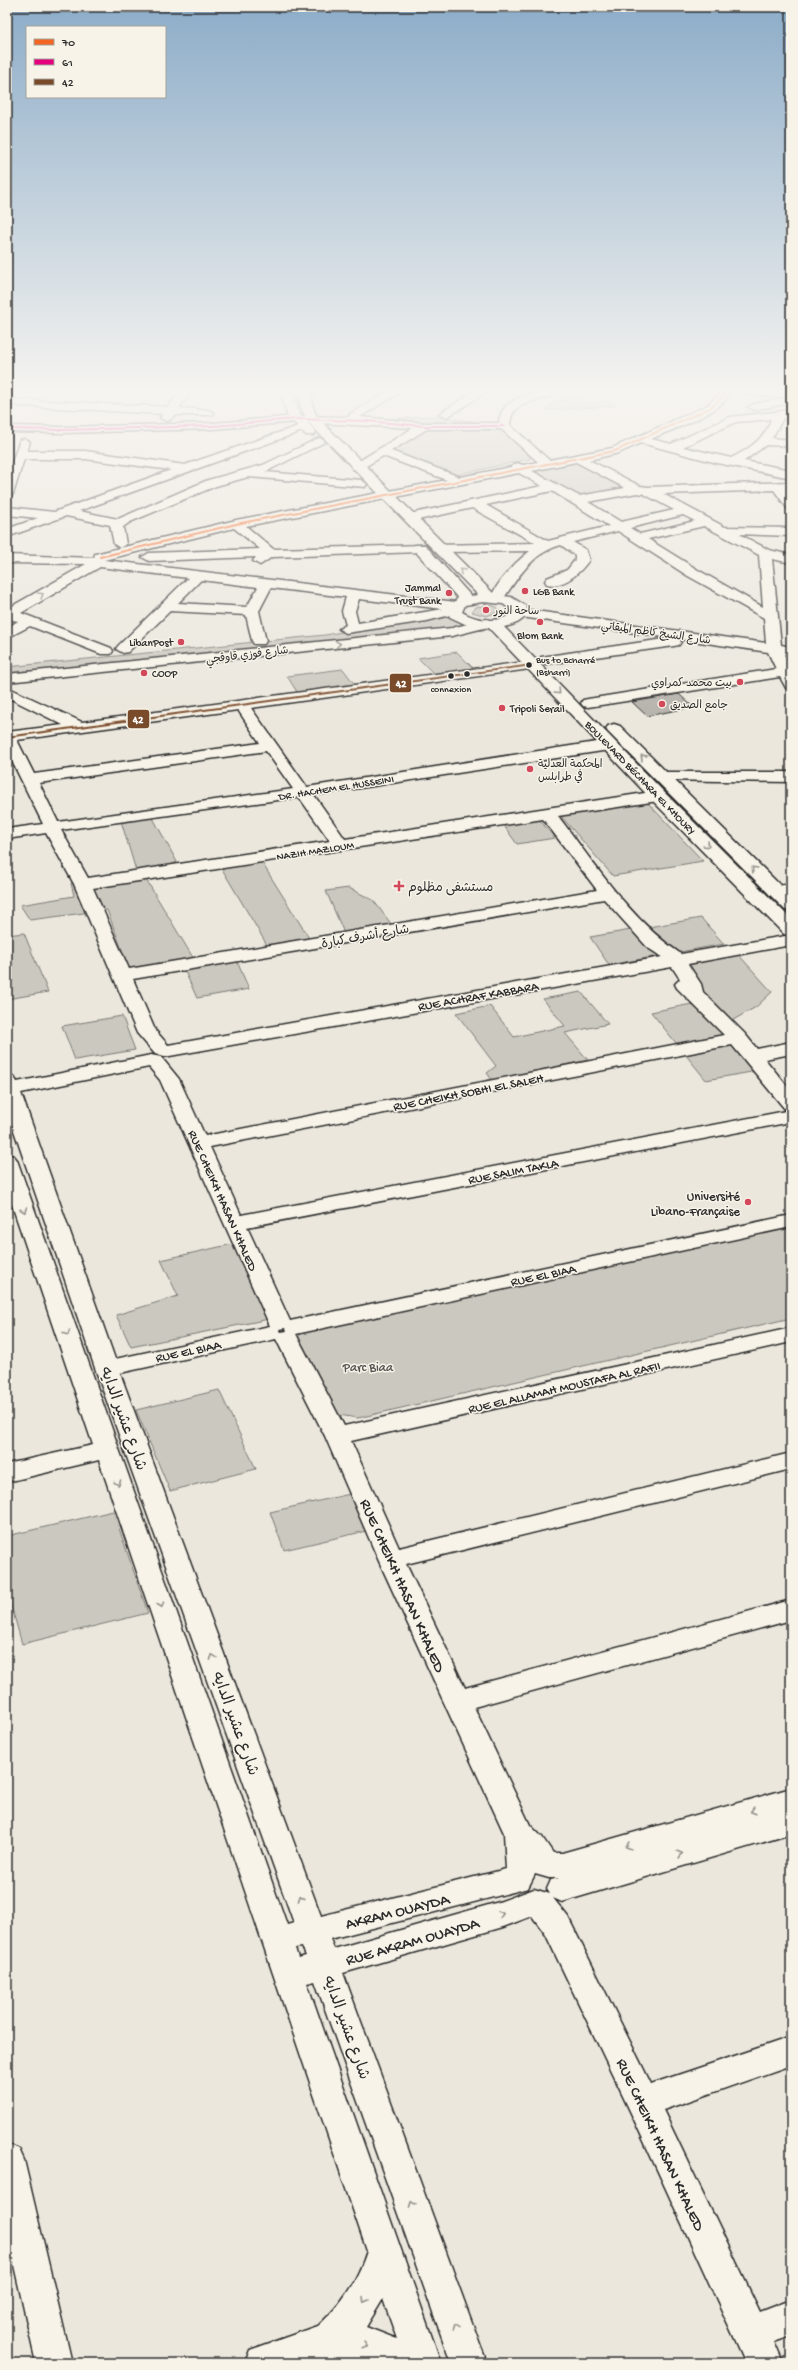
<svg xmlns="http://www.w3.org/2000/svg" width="798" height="2370" font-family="'Gochi Hand','Playpen Sans Arabic',sans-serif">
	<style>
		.green { fill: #cbc8bf; stroke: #7b7a75 }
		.building { fill: #b5b2ab; stroke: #2b2b2b }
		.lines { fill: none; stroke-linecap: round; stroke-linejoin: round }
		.minor-casing { stroke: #2b2b2b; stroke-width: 3 }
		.highway-casing { stroke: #2b2b2b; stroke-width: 3 }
		.minor { fill: #f7f3e8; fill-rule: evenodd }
		.highway { fill: #f7f3e8; fill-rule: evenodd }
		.bus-1-casing { stroke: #f7f3e8; stroke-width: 4 }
		.bus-2-casing { stroke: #f7f3e8; stroke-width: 4 }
		.bus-3-casing { stroke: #f7f3e8; stroke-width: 4 }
		.bus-1 { stroke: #f26522; stroke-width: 2 }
		.bus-2 { stroke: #e5007d; stroke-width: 2 }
		.bus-3 { stroke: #7a4b2a; stroke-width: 2 }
		.oneway { stroke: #918f8a }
		.poi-dot { fill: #d1495b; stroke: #f7f3e8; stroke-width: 1.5 }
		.bus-dot { fill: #2b2b2b; stroke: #f7f3e8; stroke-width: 1.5 }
		.labels { text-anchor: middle; stroke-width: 3; stroke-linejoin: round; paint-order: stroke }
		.far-bus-label { font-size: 10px; fill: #2b2b2b; stroke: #f7f3e8; text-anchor: start }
		.far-poi-label { font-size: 11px; fill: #2b2b2b; stroke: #f7f3e8; text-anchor: start }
		.far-street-label { font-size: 11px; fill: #2b2b2b; stroke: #f7f3e8 }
		.poi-label { font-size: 13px; fill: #2b2b2b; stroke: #f7f3e8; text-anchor: start }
		.street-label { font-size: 13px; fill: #2b2b2b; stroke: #f7f3e8 }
		.park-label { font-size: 13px; fill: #535250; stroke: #f7f3e8 }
		.near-street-label { font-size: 16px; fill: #2b2b2b; stroke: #f7f3e8 }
		.line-badge { stroke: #f7f3e8; stroke-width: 1.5 }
		.badge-label { font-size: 11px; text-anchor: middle; font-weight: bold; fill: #fff }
	</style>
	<rect width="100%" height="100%" fill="#ebe7dd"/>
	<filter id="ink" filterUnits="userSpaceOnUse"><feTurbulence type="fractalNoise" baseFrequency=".025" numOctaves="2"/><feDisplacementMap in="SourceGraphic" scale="8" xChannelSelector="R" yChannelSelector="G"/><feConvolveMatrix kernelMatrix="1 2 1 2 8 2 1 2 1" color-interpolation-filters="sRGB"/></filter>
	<g filter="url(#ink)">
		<!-- green -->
		<path class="green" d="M577 398 581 403 610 402 614 406 546 410 553 402Z
			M429 416 479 422 442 425 379 420Z
			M499 427 530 455V459L451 476 386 452 428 428Z
			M578 461 626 489 577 498 529 470Z
			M489 605 497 607 500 612 486 616 472 612 476 607Z
			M452 612 503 628 7 678V667L325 635Z
			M457 652 473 668 434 674 418 658Z
			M343 669 356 686 299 695 287 676Z
			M645 800 703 861 613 876 559 814Z
			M153 818 177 862 144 876 195 961 235 957 249 989 197 998 182 965 130 971 107 910 30 920 20 905 74 896 71 883 137 874 121 821Z
			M538 818 555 838 517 844 502 823Z
			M259 858 309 938 267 945 219 864Z
			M349 888 373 900 392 925 344 933 326 891Z
			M701 918 724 944 609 965 590 937Z
			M24 933 48 992 7 999V935Z
			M737 953 772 992 756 1007 726 1024 757 1071 706 1080 651 1012 702 1002 673 966Z
			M581 992 608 1024 565 1033 588 1060 492 1080 487 1073 496 1066 456 1013 490 1006 514 1037 565 1026 543 999Z
			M122 1016 135 1050 75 1060 62 1026Z
			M791 1225V1318L358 1418 326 1413 290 1347 305 1329Z
			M237 1243 274 1318 131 1347 116 1315 178 1296 161 1260Z
			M219 1390 256 1469 170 1491 136 1410Z
			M350 1494 366 1531 284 1550 270 1512Z
			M113 1511 148 1613 22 1644 7 1591V1536Z"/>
		<!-- building -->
		<path class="building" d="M679 694 693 707 647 716 632 702Z"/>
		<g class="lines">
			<defs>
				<path id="minor" d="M181 391H192L179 408 208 410 214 413 212 415H175L170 420 166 421 160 418 163 414 7 405V399L168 407Z
					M389 391H402L360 417 425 423H499C500 396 538 391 558 391 547 405 512 394 510 425L549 460 612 448 706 406 719 395 720 391H730C726 412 670 430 651 439L671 444 730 417 791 410V416L783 418 772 438 791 440V446L766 445 744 461 791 470V478L717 463 641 443 619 453 589 460 640 486 648 487 791 482V490H786L791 496V509L787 508 774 490 663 494 725 527 791 528V536L739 534 769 550 791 555V563L772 559 781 645 791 647V655L784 654 791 670V689L786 688 780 677 588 707 583 706 581 703 583 700 588 699 776 669 768 652 679 639 681 642 679 645 674 646 546 664 539 660 541 657 671 638 521 617 514 613 516 610 521 609 766 643 764 618 688 576 618 531 573 542 586 550 589 560C580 573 564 588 547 584L545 581 547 578 567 570 575 560V555L561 545C533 552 517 578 502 601H492L490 598C500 579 513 564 530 551L439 552 433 548 434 545 535 543 472 508 409 522 403 518 409 514 542 486 519 473 246 526 273 549 425 545 426 548 420 552 272 557 260 565 253 561 256 557 149 561 142 557 149 553 260 549 234 528 104 560 456 602 463 606 458 613 427 621 346 633 339 629 346 625 342 611 346 597 271 588 259 611 266 641 264 644H254L252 641 246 615 170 611 128 652 123 653 116 649 118 646 188 578 100 567 21 613 111 648 113 651 111 654H101L30 626 7 638V628L18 621 7 619V609L86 564 7 563V555L94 558 95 554 236 520 447 480 383 456 361 469H353L351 466 413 428 296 422 213 429 62 433 7 432V426L62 427 213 423 296 416 349 417 350 414ZM771 419C767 437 747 451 731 458L683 447 736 422ZM427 429H501L538 462 523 465 517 463 511 467 460 477 391 451ZM576 462 625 488 579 496 532 471ZM552 491 609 526 548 541 486 505ZM637 493 644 494 674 510 621 522 588 502ZM683 515 695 521 640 534 630 528ZM704 526 759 555 763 607 698 570 648 539ZM201 580 258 587 247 607 178 603ZM359 599 443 609 358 623 355 611Z
					M475 391H488L449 416 445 417 439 414Z
					M737 391H784L788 394 783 397 742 394Z
					M791 397V403L754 410 748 407 754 404Z
					M304 424 310 427 308 429 79 511 118 519 208 480 263 465 319 438 325 441 323 443 265 472 361 480 367 484 365 487 248 477 216 486 130 522 123 527 126 544 120 548 114 544 110 525 66 516 7 537V529L38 518 7 515V507L54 512 171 470 85 459H24L13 494 7 498V476L20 440 24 439 30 442 27 451H85L185 465Z
					M487 619 494 623 492 626 452 636 7 682V674L452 628Z
					M532 661 539 665 537 668 251 708 307 787 609 740 614 742 617 745 609 750 314 795 345 839 658 791 664 793 666 796 664 799 658 801 558 816C595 864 630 920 681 954L791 935V945L688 964 701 984 703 992 745 1034 757 1049 791 1042V1054L765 1059 791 1091V1122L247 1227 290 1321 791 1215V1227L296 1334 344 1426 791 1328V1342L351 1441 399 1548 791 1453V1469L406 1564 465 1688 791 1600V1620L474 1707 530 1825 542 1837 553 1853H562L791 1788V1834L562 1902 553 1898 568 1917 651 2084 791 2037V2065L663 2110 760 2312 791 2300V2336L774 2342 783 2363H746L631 2113 546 1935 532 1916 503 1927 343 1973 487 2363H451L315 1981 307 1983 441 2363H367L346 2359 314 2363H245L250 2350 318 2326C342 2304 357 2282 367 2251L99 1460 7 1482V1464L93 1445 7 1190V1154L14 1156 17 1160 287 1925 294 1923 95 1368 7 1110V1075L14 1077 17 1082 151 1055 161 1057 179 1079 205 1136 724 1035 677 988 675 984 680 979 672 967 164 1057 155 1054 137 1033 74 884 46 833 7 839V829L43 824 7 751V732L63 725 7 697V687L82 722ZM238 710 260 743 34 774 17 740ZM266 751 293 789 58 822 39 783ZM299 797 330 841 88 878 61 830ZM543 819 597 890 129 969 93 888ZM604 899 648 948 662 957 168 1045 155 1030 133 979ZM732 1045 784 1108 791 1110 241 1215 210 1147ZM149 1067 160 1080 270 1326 115 1359 21 1093ZM285 1328 287 1331 281 1332 279 1329ZM276 1339 325 1436 378 1559 504 1833 506 1869 321 1916 120 1373ZM535 1874 549 1878H559L551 1880 547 1889 550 1894 534 1889 499 1902 334 1949 330 1939 517 1891 528 1888ZM302 1947 306 1956 298 1958 295 1948ZM383 2299 397 2339 366 2327Z
					M664 772H791V782L658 780 656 777 658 774Z
					M791 884V894L776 896 770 895 767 891 770 887Z
					M7 2144 19 2149 24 2160 72 2363H36L7 2234Z"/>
				<path id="highway" d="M281 391H293L299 414 314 429 316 432 314 435H306L287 415Z
					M299 391H311L313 408 318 418 495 595 511 597 526 606 528 613C522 622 514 625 504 627L664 792 791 919V936L784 934 652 800 489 628 465 624 450 617 447 610 458 598 415 551 413 548 415 545H425L471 596 478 595 309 423 301 408ZM483 602 503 604 514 612C500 624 477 621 462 612L465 605Z
					M614 724 620 726 791 896V911L785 910 608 732 606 729 608 726Z"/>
			</defs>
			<!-- minor casing -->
			<use href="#minor" class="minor-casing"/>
			<!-- highway casing -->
			<use href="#highway" class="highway-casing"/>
			<!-- minor -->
			<use href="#minor" class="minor"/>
			<!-- highway -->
			<use href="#highway" class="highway"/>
			<defs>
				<path id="bus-1" d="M100 557 236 524 615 451 710 408 724 396 725 391"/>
				<path id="bus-2" d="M7 429 62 430 213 426 296 419 366 421 425 426H504"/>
				<path id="bus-3" d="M7 737 532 665"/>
			</defs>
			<!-- bus-1 casing -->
			<use href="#bus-1" class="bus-1-casing"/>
			<!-- bus-2 casing -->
			<use href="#bus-2" class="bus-2-casing"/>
			<!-- bus-3 casing -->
			<use href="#bus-3" class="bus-3-casing"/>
			<!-- bus-1 -->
			<use href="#bus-1" class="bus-1"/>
			<!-- bus-2 -->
			<use href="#bus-2" class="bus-2"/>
			<!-- bus-3 -->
			<use href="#bus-3" class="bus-3"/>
		</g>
		<!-- one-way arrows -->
		<defs><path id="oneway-chevron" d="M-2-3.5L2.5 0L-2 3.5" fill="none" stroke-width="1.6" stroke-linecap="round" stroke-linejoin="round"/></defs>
		<g class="oneway">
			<use href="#oneway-chevron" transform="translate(462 571) rotate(-136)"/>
			<use href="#oneway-chevron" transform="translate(41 595) rotate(-30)"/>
			<use href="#oneway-chevron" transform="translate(338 644) rotate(-6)"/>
			<use href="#oneway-chevron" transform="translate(558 692) rotate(46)"/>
			<use href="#oneway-chevron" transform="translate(643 757) rotate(-136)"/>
			<use href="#oneway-chevron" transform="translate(707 845) rotate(45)"/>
			<use href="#oneway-chevron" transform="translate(754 869) rotate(-134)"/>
			<use href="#oneway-chevron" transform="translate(24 1210) rotate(71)"/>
			<use href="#oneway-chevron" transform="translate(67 1333) rotate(71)"/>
			<use href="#oneway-chevron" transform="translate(118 1483) rotate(71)"/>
			<use href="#oneway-chevron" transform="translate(161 1605) rotate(71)"/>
			<use href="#oneway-chevron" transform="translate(213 1657) rotate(-110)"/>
			<use href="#oneway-chevron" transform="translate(753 1811) rotate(164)"/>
			<use href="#oneway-chevron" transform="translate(628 1846) rotate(164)"/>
			<use href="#oneway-chevron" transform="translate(680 1854) rotate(-16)"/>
			<use href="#oneway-chevron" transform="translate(301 1898) rotate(-110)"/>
			<use href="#oneway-chevron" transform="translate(501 1914) rotate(-17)"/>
			<use href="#oneway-chevron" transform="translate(412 2204) rotate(-110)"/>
			<use href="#oneway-chevron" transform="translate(365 2300) rotate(121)"/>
			<use href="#oneway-chevron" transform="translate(456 2326) rotate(-110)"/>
			<use href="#oneway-chevron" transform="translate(365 2346) rotate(16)"/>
		</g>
	</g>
	<!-- sky -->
	<linearGradient id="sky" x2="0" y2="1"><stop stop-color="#8cacc8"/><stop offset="0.54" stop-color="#f6f4f0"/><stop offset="1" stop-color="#f6f4f0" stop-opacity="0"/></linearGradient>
	<rect width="798" height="723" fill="url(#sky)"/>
	<!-- markers -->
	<g class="poi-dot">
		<circle cx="525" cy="591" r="4"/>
		<circle cx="449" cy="593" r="4"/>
		<circle cx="486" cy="610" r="4"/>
		<circle cx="540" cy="622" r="4"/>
		<circle cx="181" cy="642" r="4"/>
		<circle cx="144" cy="673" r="4"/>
		<circle cx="740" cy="682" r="4"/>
		<circle cx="662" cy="704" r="4"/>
		<circle cx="502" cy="708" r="4"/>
		<circle cx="530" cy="769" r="4"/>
		<path d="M397 880h4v4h4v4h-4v4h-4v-4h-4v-4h4z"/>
		<circle cx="748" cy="1202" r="4"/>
	</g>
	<g class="bus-dot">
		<circle cx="529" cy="665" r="3.5"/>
		<circle cx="467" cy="674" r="3.5"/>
		<circle cx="451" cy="676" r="3.5"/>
	</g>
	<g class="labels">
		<!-- far-bus labels -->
		<g class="far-bus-label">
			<text x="536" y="663">Bus to Bcharré<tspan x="536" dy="12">(Bsharri)</tspan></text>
			<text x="451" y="692" text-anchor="middle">connexion</text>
		</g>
		<!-- far-poi labels -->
		<g class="far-poi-label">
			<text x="441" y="591" text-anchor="end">Jammal<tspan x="441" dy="13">Trust Bank</tspan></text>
			<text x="533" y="595">LGB Bank</text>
			<text x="494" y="614">ساحة النور</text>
			<text x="540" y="639" text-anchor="middle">Blom Bank</text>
			<text x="173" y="646" text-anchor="end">LibanPost</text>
			<text x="152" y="677">COOP</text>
			<text x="732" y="686" text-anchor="end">بيت محمد كمراوي</text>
			<text x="670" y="708">جامع الصديق</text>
			<text x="510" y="712">Tripoli Serail</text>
			<text x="538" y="767">المحكمة العدلية<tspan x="538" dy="13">في طرابلس</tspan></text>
		</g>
		<!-- far-street labels -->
		<g class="far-street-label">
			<text transform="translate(656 632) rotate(8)" y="4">شارع الشيخ كاظم الميقاتي</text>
			<text transform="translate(247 654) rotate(-7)" y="4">شارع فوزي قاوقجي</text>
			<text transform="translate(641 777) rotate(46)" y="4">BOULEVARD BÉCHARA EL KHOURY</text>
			<text transform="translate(336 787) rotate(-9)" y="4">DR. HACHEM EL HUSSEINI</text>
			<text transform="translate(315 850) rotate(-9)" y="4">NAZIH MAZLOUM</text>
		</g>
		<!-- poi labels -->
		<g class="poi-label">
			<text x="408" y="891">مستشفى مظلوم</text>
			<text x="740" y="1200" text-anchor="end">Université<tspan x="740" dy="15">Libano-Française</tspan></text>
		</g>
		<!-- street labels -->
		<g class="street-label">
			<text transform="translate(365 935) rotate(-10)" y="5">شارع أشرف كبارة</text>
			<text transform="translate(478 995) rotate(-10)" y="5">RUE ACHRAF KABBARA</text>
			<text transform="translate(468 1091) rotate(-11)" y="5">RUE CHEIKH SOBHI EL SALEH</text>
			<text transform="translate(513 1170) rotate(-11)" y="5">RUE SALIM TAKLA</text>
			<text transform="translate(224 1200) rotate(66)" y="5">RUE CHEIKH HASAN KHALED</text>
			<text transform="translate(543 1274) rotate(-12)" y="5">RUE EL BIAA</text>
			<text transform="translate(188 1350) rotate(-12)" y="5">RUE EL BIAA</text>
			<text transform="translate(564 1386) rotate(-13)" y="5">RUE EL ALLAMAH MOUSTAFA AL RAFII</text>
		</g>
		<!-- park labels -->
		<g class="park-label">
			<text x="368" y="1371">Parc Biaa</text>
		</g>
		<!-- near-street labels -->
		<g class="near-street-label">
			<text transform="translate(125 1418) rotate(70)" y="6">شارع عشير الدايه</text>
			<text transform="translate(404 1585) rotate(66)" y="6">RUE CHEIKH HASAN KHALED</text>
			<text transform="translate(237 1723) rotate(70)" y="6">شارع عشير الدايه</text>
			<text transform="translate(397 1910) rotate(-14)" y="6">AKRAM OUAYDA</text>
			<text transform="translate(412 1940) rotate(-16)" y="6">RUE AKRAM OUAYDA</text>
			<text transform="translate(348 2027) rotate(70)" y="6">شارع عشير الدايه</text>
			<text transform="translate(662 2144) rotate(65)" y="6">RUE CHEIKH HASAN KHALED</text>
		</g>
	</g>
	<g class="line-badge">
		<rect x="389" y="673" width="23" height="20" rx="4" fill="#7a4b2a"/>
		<rect x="127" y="709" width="23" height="20" rx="4" fill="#7a4b2a"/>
	</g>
	<g class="badge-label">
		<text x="401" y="687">42</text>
		<text x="138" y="723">42</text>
	</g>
	<!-- margin -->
	<rect width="798" height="2370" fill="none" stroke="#f7f3e8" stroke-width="24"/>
	<rect x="12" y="12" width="774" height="2346" fill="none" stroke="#2b2b2b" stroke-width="1.5" filter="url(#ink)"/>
	<!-- legend -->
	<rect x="26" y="26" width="140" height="72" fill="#f7f3e8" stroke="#a5a39c"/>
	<rect x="34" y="39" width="20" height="6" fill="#f26522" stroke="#a5a39c"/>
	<text x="62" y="46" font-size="12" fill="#2b2b2b">70</text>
	<rect x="34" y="59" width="20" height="6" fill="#e5007d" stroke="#a5a39c"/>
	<text x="62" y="66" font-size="12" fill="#2b2b2b">61</text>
	<rect x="34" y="79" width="20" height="6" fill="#7a4b2a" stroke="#a5a39c"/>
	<text x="62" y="86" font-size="12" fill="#2b2b2b">42</text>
</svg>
